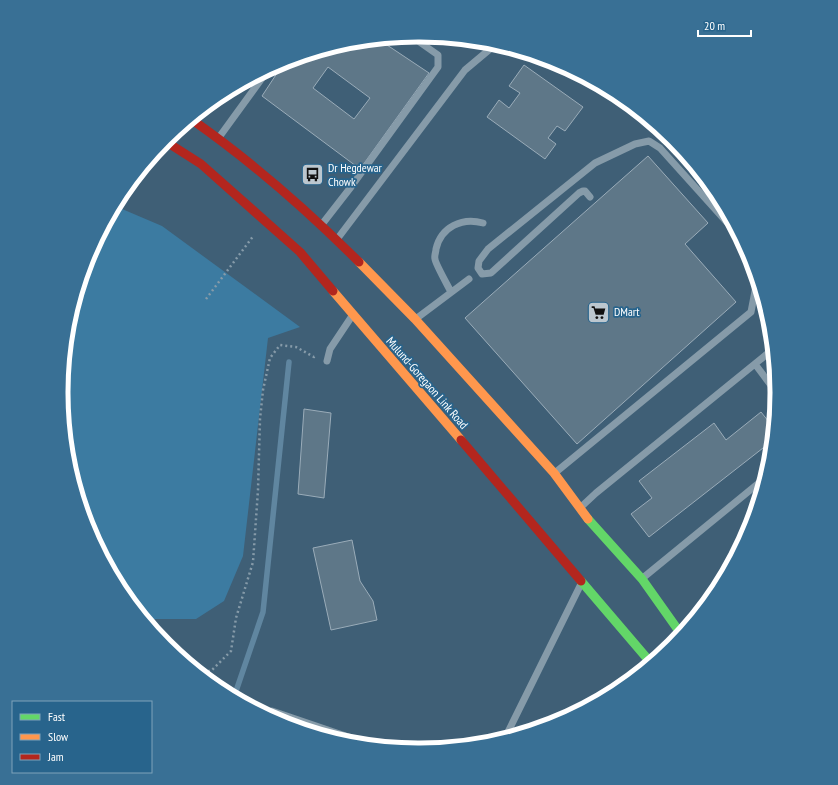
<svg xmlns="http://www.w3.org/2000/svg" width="838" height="785" font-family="'PT Sans Narrow',sans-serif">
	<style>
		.green { fill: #3c7ba1 }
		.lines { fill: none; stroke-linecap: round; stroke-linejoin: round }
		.stream { stroke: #6086a0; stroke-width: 5.5 }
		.building { fill: #5e7788; stroke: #9aacb9; fill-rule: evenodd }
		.path { stroke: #869ba9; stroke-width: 2.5; stroke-dasharray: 2 3; stroke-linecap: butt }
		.lane { stroke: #869ba9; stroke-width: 7 }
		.fast { stroke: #63d668; stroke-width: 9 }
		.slow { stroke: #ff974d; stroke-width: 9 }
		.jam { stroke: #b3261e; stroke-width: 9 }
		.labels { text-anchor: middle; stroke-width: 3.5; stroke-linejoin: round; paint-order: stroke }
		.poi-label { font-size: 12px; fill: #fff; stroke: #28648c; text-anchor: start }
		.street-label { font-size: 12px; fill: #fff; stroke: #28648c }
		.rim { fill: none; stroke: #fff; stroke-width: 5 }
	</style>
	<rect width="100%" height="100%" fill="#3f5f76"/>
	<!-- green -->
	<path class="green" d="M115 206 162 226 300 327 268 338 243 556 224 601 196 619H144L122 591 89 529 68 462 62 392 68 323 89 255Z"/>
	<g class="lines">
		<!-- stream -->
		<path class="stream" d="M234 697 263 612 289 362"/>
	</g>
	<!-- building -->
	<path class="building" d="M378 39 429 73 360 169 262 96 285 61 349 42ZM328 67 370 98 354 119 313 88Z
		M524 65 583 107 565 131 557 126 548 138 556 144 545 159 487 117 499 100 509 108 520 93 509 86Z
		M648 156 708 223 685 244 736 302 577 444 465 318Z
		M304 409 331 413 324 498 298 494Z
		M761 412 773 427 772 441 649 537 631 514 652 498 639 481 714 423 726 440Z
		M352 540 360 581 373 601 377 620 331 630 313 548Z"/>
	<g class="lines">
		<!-- path -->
		<path class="path" d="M206 299 254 235
			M198 671H211L231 651 236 618 253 562 258 490 260 419 263 390 270 358 280 345 296 347 314 357 315 356"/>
		<!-- lane -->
		<path class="lane" d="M220 136 268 70
			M323 223 351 187 438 67V55L411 36
			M338 238 465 70 496 44
			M451 292C448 286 435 263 435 259 434 256 436 252 436 249 441 227 462 217 483 223
			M417 318 469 279
			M327 361 330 349 352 316
			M755 364 776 392
			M556 472 751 312 756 286 751 264 732 228 660 148 649 141 635 144 595 163 488 249 479 261 478 268 482 274 491 273 579 193 583 191H585L590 197
			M581 507 596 493 772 350
			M644 577 765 478
			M272 711 375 746
			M505 738 580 586"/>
		<!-- fast -->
		<path class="fast" d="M588 519 642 579 681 634
			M581 581 651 663"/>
		<!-- slow -->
		<path class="slow" d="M359 262 415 319 554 473 588 519
			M333 291 461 440"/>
		<!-- jam -->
		<path class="jam" d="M191 119C251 161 307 210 359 262
			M165 141 201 164 300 252 333 291
			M461 440 581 581"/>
	</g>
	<!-- icons -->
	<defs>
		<symbol id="bus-square" viewBox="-11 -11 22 22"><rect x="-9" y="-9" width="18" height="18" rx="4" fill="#bcc7cf" stroke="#28648c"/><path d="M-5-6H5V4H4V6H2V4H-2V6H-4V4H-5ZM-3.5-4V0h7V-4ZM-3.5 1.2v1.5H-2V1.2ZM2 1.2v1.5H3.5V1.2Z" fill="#111"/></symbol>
		<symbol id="supermarket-square" viewBox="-11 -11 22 22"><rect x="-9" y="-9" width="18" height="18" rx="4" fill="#bcc7cf" stroke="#28648c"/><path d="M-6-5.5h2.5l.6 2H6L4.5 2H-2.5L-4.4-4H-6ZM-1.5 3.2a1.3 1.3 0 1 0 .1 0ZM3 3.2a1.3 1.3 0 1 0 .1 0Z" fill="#111"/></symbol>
	</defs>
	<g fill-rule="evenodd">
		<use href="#bus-square" x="300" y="162" width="25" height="25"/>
		<use href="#supermarket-square" x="586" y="300" width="25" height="25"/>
	</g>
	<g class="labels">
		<!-- poi labels -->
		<g class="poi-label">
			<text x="328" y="172">Dr Hegdewar<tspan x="328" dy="14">Chowk</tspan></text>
			<text x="614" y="316">DMart</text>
		</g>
		<!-- street labels -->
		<g class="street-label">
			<text transform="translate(427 383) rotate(49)" y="4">Mulund-Goregaon Link Road</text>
		</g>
	</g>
	<!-- crop -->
	<path d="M0 0H838V785H0ZM418 42H420A350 350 0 0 1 770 392V393A350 350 0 0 1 420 743H418A350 350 0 0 1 68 393V392A350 350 0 0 1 418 42Z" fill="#397095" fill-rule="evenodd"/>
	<path class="rim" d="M418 42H420A350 350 0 0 1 770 392V393A350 350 0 0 1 420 743H418A350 350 0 0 1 68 393V392A350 350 0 0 1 418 42Z"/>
	<!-- legend -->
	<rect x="12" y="701" width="140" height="72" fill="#28648c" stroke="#7ea2ba"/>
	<rect x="20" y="714" width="20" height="6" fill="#63d668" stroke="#7ea2ba"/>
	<text x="48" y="721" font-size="12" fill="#ffffff">Fast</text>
	<rect x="20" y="734" width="20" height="6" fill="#ff974d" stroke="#7ea2ba"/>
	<text x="48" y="741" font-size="12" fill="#ffffff">Slow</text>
	<rect x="20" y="754" width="20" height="6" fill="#b3261e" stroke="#7ea2ba"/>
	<text x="48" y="761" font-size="12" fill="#ffffff">Jam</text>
	<!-- scale -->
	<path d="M698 30v6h53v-6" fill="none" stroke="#ffffff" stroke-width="2"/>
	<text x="704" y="30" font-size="12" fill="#ffffff" stroke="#28648c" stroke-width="3" paint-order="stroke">20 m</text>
</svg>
